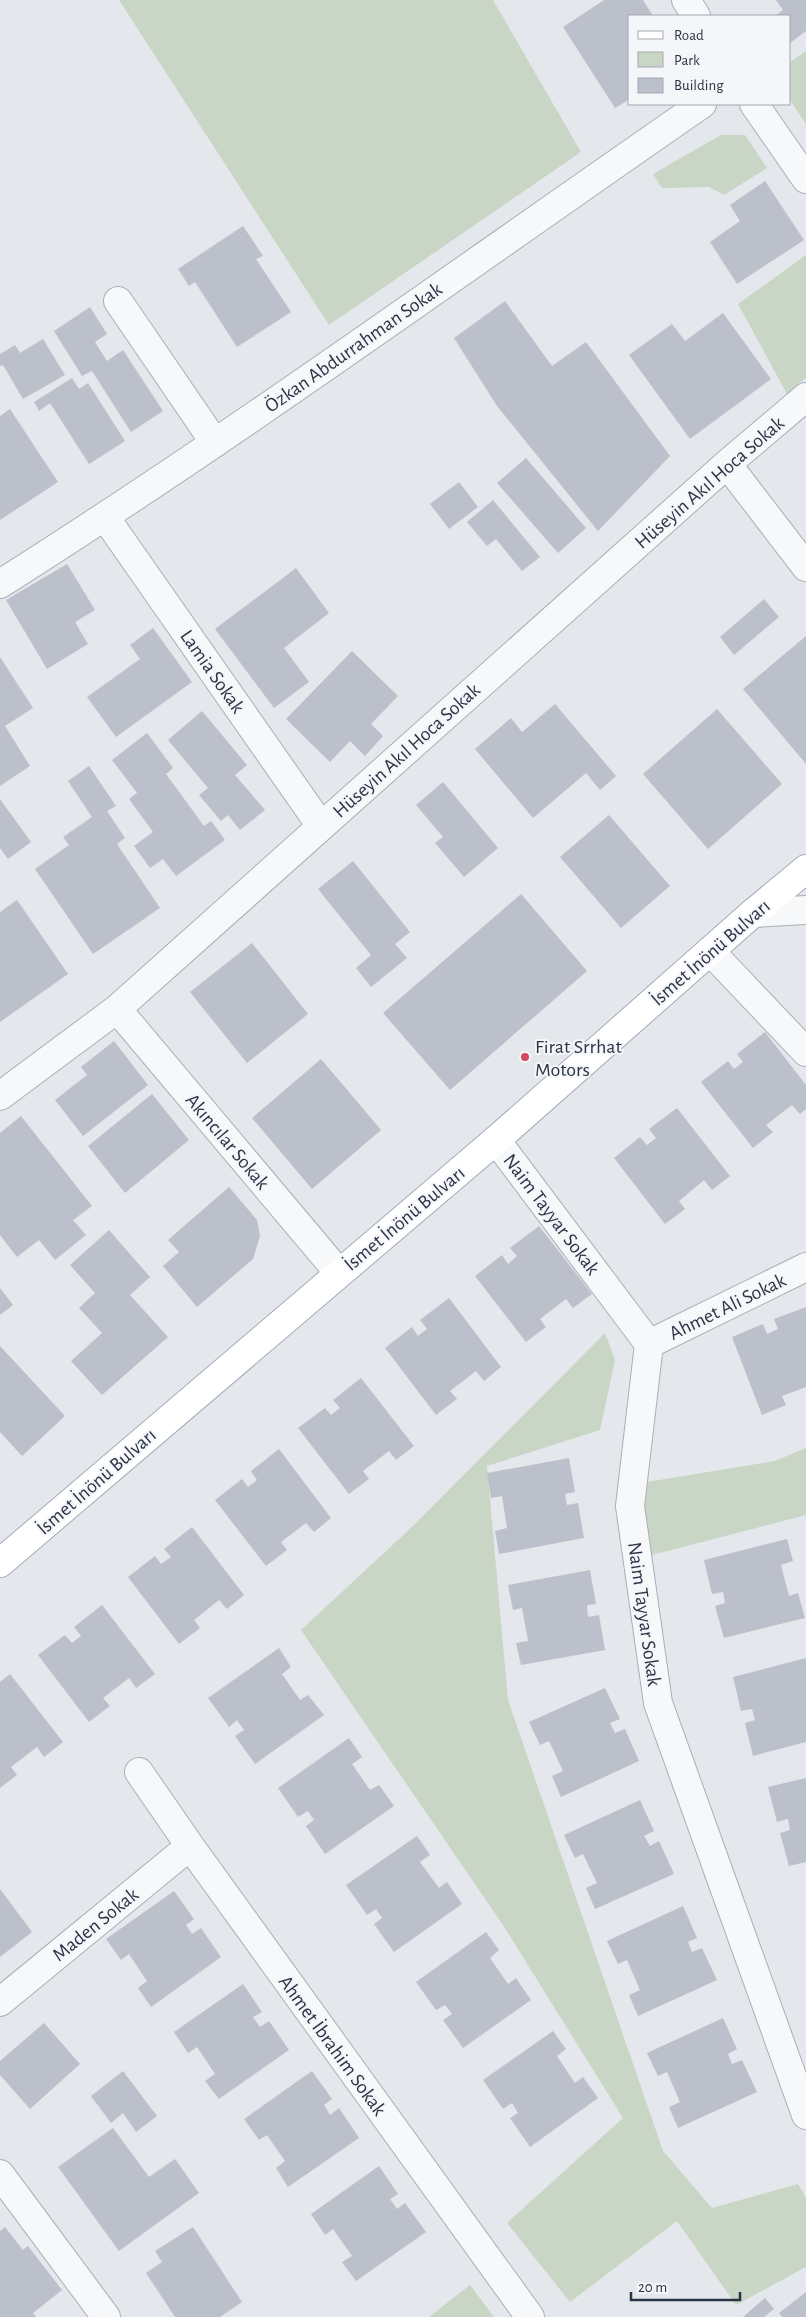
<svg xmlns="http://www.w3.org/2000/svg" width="806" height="2317" font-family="'Alegreya Sans',sans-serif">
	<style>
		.green { fill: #c9d6c5 }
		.building { fill: #bbc0ca }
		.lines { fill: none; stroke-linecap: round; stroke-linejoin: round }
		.minor-casing { stroke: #a9aeb7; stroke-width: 30 }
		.major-casing { stroke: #a3abb8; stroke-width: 30 }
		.minor { stroke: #f7f8fa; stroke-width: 28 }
		.major { stroke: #fff; stroke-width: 28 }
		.poi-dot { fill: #d1495b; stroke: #f4f6f9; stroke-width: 2 }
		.labels { text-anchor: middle; stroke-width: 4; stroke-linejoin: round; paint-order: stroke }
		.street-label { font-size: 20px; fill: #2b3445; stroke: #f4f6f9 }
		.poi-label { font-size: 20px; fill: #2b3445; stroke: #f4f6f9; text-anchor: start }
	</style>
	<rect width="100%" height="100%" fill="#e4e7ec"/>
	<!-- green -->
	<path class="green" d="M119 0H493L581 152 329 325Z
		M806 51V124L790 100V62Z
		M721 135H745L767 168 724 195 709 187 662 188 653 174Z
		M806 255V378L787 394 738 304Z
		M605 1333 615 1360 600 1430 487 1466 508 1700 663 2151 712 2208 798 2184 806 2198V2267L736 2305 677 2221 570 2302 507 2223 623 2118 503 1925 301 1630 413 1526Z
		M806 1448V1515L648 1556 641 1483 775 1461Z
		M470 2285 494 2317H429Z"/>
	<!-- building -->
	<path class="building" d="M604 0H643L653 16H630V99L615 108 563 27Z
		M776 0H806V31L790 43V16H775L783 10Z
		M765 181 804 240 737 284 710 242 740 221 730 205Z
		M243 226 263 256 256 259 291 312 237 347 195 282 189 286 178 269Z
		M505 301 552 366 586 342 670 456 598 531 497 406 454 338Z
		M90 307 107 334 95 342 107 361 123 350 163 411 131 432 92 371 82 376 54 331Z
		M723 313 771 379 690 439 629 355 672 324 685 341Z
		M43 339 65 375 23 399 3 365 0 366V354L15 345 20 353Z
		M72 378 79 389 88 383 125 441 89 464 50 403 39 411 34 402Z
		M10 409 58 482 0 520V416Z
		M526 458 586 528 558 553 497 483Z
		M459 482 478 507 449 529 430 504Z
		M493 500 540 557 522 571 496 539 487 546 467 522Z
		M67 564 95 610 75 622 88 644 47 669 6 600Z
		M296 568 329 613 284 648 309 682 274 708 215 629Z
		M764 599 779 617 734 655 720 637Z
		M153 628 192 682 116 737 87 697 140 659 130 645Z
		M806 636V764L743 689Z
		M352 651 398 696 371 724 383 736 365 756 350 741 330 762 286 719Z
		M0 657 33 708 5 726 30 766 0 786Z
		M555 704 616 776 600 790 586 773 533 818 475 749 511 718 522 732Z
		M717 709 782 784 708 849 643 774Z
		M202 711 247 765 235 775 265 810 240 830 228 815 221 821 199 795 208 788 168 740Z
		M147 733 173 768 166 774 204 826 211 821 225 840 176 876 163 859 150 868 134 846 153 832 129 799 137 793 112 760Z
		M89 766 116 806 107 811 125 838 117 844 160 908 93 954 35 869 69 845 63 837 92 817 68 781Z
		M443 782 498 848 464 877 435 843 443 837 416 805Z
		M0 799 31 842 8 859 0 848Z
		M609 815 670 886 621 928 560 857Z
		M353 861 410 932 395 944 407 958 371 987 356 968 371 955 318 889Z
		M521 894 587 971 450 1090 383 1013Z
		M17 900 68 974 0 1022V912Z
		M252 943 308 1014 247 1063 190 992Z
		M765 1032 806 1085V1109L800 1114 792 1105 766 1125 773 1132 753 1148 701 1082 728 1061 734 1069 743 1062 737 1054Z
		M114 1041 148 1085 83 1136 55 1100 87 1075 81 1067Z
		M321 1059 381 1130 312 1189 252 1118Z
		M152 1094 189 1140 125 1193 88 1146Z
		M677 1108 730 1176 712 1190 704 1180 679 1201 685 1209 665 1224 614 1158 640 1137 647 1145 656 1138 649 1129Z
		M21 1116 92 1206 73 1220 86 1235 55 1260 39 1240 17 1257 0 1235V1133Z
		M229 1187 257 1220 260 1236 253 1259 197 1307 163 1266 179 1252 168 1240Z
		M539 1226 592 1294 573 1308 566 1299 540 1319 546 1327 526 1342 475 1276 502 1255 508 1264 517 1256 510 1248Z
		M109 1230 150 1277 130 1295 168 1337 102 1395 71 1361 102 1333 79 1308 95 1293 70 1265Z
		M0 1288 13 1305 0 1315Z
		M449 1298 501 1367 484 1381 476 1371 450 1391 457 1399 436 1415 385 1348 412 1327 418 1336 427 1329 420 1320Z
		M806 1307V1387L782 1396 786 1405 762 1415 732 1337 763 1324 767 1334 778 1329 774 1319Z
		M0 1346 65 1416 22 1456 0 1432Z
		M361 1378 414 1446 396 1460 389 1451 363 1471 369 1479 349 1494 298 1428 325 1408 331 1415 340 1408 333 1400Z
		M279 1449 331 1518 314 1532 306 1523 281 1542 287 1550 266 1566 215 1500 242 1479 248 1487 257 1480 251 1471Z
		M569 1458 575 1492 565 1494 567 1505 578 1503 584 1538 499 1554 495 1531 507 1528 502 1496 491 1498 487 1473Z
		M192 1527 244 1595 227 1609 219 1600 194 1620 200 1628 179 1644 128 1577 155 1556 161 1564 171 1557 164 1549Z
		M787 1539 793 1561 781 1565 789 1596 798 1593 805 1618 724 1638 715 1606 725 1603 723 1592 712 1594 704 1560Z
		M590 1570 596 1604 587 1605 588 1617 599 1615 605 1650 521 1665 516 1643 528 1641 522 1608 513 1610 508 1585Z
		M102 1605 155 1674 136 1688 129 1678 103 1698 110 1706 89 1722 38 1655 65 1635 72 1643 81 1636 74 1627Z
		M279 1648 291 1667 282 1674 300 1700 308 1695 324 1715 255 1764 235 1736 244 1730 237 1720 229 1727 208 1698Z
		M806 1658V1742L753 1756 745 1723 755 1720 752 1709 741 1711 733 1677Z
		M10 1674 63 1742 44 1757 37 1747 11 1767 17 1775 0 1788V1682Z
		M605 1688 620 1719 610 1723 615 1733 625 1729 639 1761 561 1797 552 1776 563 1771 549 1741 540 1745 529 1722Z
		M349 1738 362 1757 352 1764 370 1790 379 1785 394 1806 325 1854 306 1826 314 1820 308 1811 298 1817 278 1788Z
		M806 1778V1862L789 1866 780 1833 790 1830 788 1819 777 1822 768 1787Z
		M640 1800 654 1831 644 1836 650 1846 659 1841 674 1874 595 1909 586 1888 597 1883 583 1854 575 1858 564 1835Z
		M417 1836 430 1855 420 1862 439 1888 447 1882 462 1904 394 1952 374 1924 382 1918 376 1909 367 1915 346 1885Z
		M0 1889 32 1932 0 1957Z
		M174 1891 194 1919 186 1925 192 1934 201 1928 221 1957 151 2007 138 1988 147 1981 129 1954 121 1960 106 1939Z
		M683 1906 697 1938 688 1942 692 1952 702 1948 717 1980 638 2016 629 1995 640 1990 627 1960 618 1964 607 1941Z
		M486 1932 499 1950 490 1958 508 1984 516 1978 531 2000 463 2048 443 2020 452 2014 445 2005 436 2010 416 1982Z
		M243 1984 262 2012 253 2017 260 2027 269 2021 289 2050 219 2099 205 2081 215 2074 197 2047 188 2053 174 2032Z
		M723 2018 737 2049 728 2054 732 2064 742 2060 757 2092 678 2128 669 2107 680 2102 667 2072 658 2076 647 2053Z
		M44 2023 80 2064 30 2109 0 2075V2061Z
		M553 2031 566 2049 557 2056 575 2083 583 2077 598 2098 530 2147 510 2118 518 2113 512 2103 503 2109 483 2080Z
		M123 2071 157 2116 136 2132 123 2113 111 2123 91 2096Z
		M312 2071 332 2099 324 2105 330 2115 339 2108 359 2138 288 2187 276 2168 285 2161 267 2135 259 2140 244 2119Z
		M113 2128 149 2177 175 2159 199 2193 119 2251 58 2167Z
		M379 2166 398 2194 390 2199 397 2209 405 2203 426 2232 356 2281 342 2262 352 2256 333 2229 325 2235 311 2214Z
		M5 2227 23 2250 28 2246 62 2290 33 2313 36 2317H0V2231Z
		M193 2227 242 2302 220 2317H175L146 2273 162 2262 155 2251Z
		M806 2292V2317H782L779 2313Z
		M765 2298 774 2309 764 2317H743Z"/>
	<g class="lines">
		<defs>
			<path id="minor" d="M686 0 696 16
				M754 104 806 179
				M118 301 215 443
				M727 464 806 567
				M105 517 321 826
				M0 584C240 432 469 265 702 104
				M753 913 806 910
				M710 951 806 1052
				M117 1009 339 1273
				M0 1096 117 1009 727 464 806 397
				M496 1140 649 1344 630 1506 658 1703 806 2115
				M649 1344 806 1267
				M139 1772 190 1846 530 2317
				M0 2002 190 1846
				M0 2174 106 2317"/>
			<path id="major" d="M0 1563 496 1140 753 913 806 869"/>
		</defs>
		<!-- minor casing -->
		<use href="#minor" class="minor-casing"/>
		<!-- major casing -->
		<use href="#major" class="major-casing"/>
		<!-- minor -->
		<use href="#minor" class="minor"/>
		<!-- major -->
		<use href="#major" class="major"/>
	</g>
	<!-- markers -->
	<circle class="poi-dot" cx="525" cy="1057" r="5"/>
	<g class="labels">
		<!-- street labels -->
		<g class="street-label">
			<text transform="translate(353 347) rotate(-35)" y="7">Özkan Abdurrahman Sokak</text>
			<text transform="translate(709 482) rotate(-41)" y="7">Hüseyin Akıl Hoca Sokak</text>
			<text transform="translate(213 671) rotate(55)" y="7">Lamia Sokak</text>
			<text transform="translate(406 750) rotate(-42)" y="7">Hüseyin Akıl Hoca Sokak</text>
			<text transform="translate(710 952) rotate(-41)" y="7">İsmet İnönü Bulvarı</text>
			<text transform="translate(228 1141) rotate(50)" y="7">Akıncılar Sokak</text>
			<text transform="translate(552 1214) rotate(53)" y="7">Naim Tayyar Sokak</text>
			<text transform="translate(404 1218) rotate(-40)" y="7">İsmet İnönü Bulvarı</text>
			<text transform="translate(727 1306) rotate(-26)" y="7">Ahmet Ali Sokak</text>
			<text transform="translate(96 1481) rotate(-41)" y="7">İsmet İnönü Bulvarı</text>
			<text transform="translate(645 1614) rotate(82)" y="7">Naim Tayyar Sokak</text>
			<text transform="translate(95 1924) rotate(-39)" y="7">Maden Sokak</text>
			<text transform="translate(333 2045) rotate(54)" y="7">Ahmet İbrahim Sokak</text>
		</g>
		<!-- poi labels -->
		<g class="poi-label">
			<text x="535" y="1053">Firat Srrhat<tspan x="535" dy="23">Motors</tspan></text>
		</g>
	</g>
	<!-- legend -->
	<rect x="628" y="15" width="162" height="90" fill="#f4f6f9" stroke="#a4a8b1"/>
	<rect x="638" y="31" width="25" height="8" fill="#ffffff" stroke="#a4a8b1"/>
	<text x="674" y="40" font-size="15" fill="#2b3445">Road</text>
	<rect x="638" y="52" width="25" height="15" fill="#c9d6c5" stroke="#a4a8b1"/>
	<text x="674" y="65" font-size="15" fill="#2b3445">Park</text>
	<rect x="638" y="78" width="25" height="15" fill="#bbc0ca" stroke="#a4a8b1"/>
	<text x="674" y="90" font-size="15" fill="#2b3445">Building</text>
	<!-- scale -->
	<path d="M631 2292v8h109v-8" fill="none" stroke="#2b3445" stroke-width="2.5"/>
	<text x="638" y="2292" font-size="15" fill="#2b3445" stroke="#f4f6f9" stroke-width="4" paint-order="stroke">20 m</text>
</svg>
